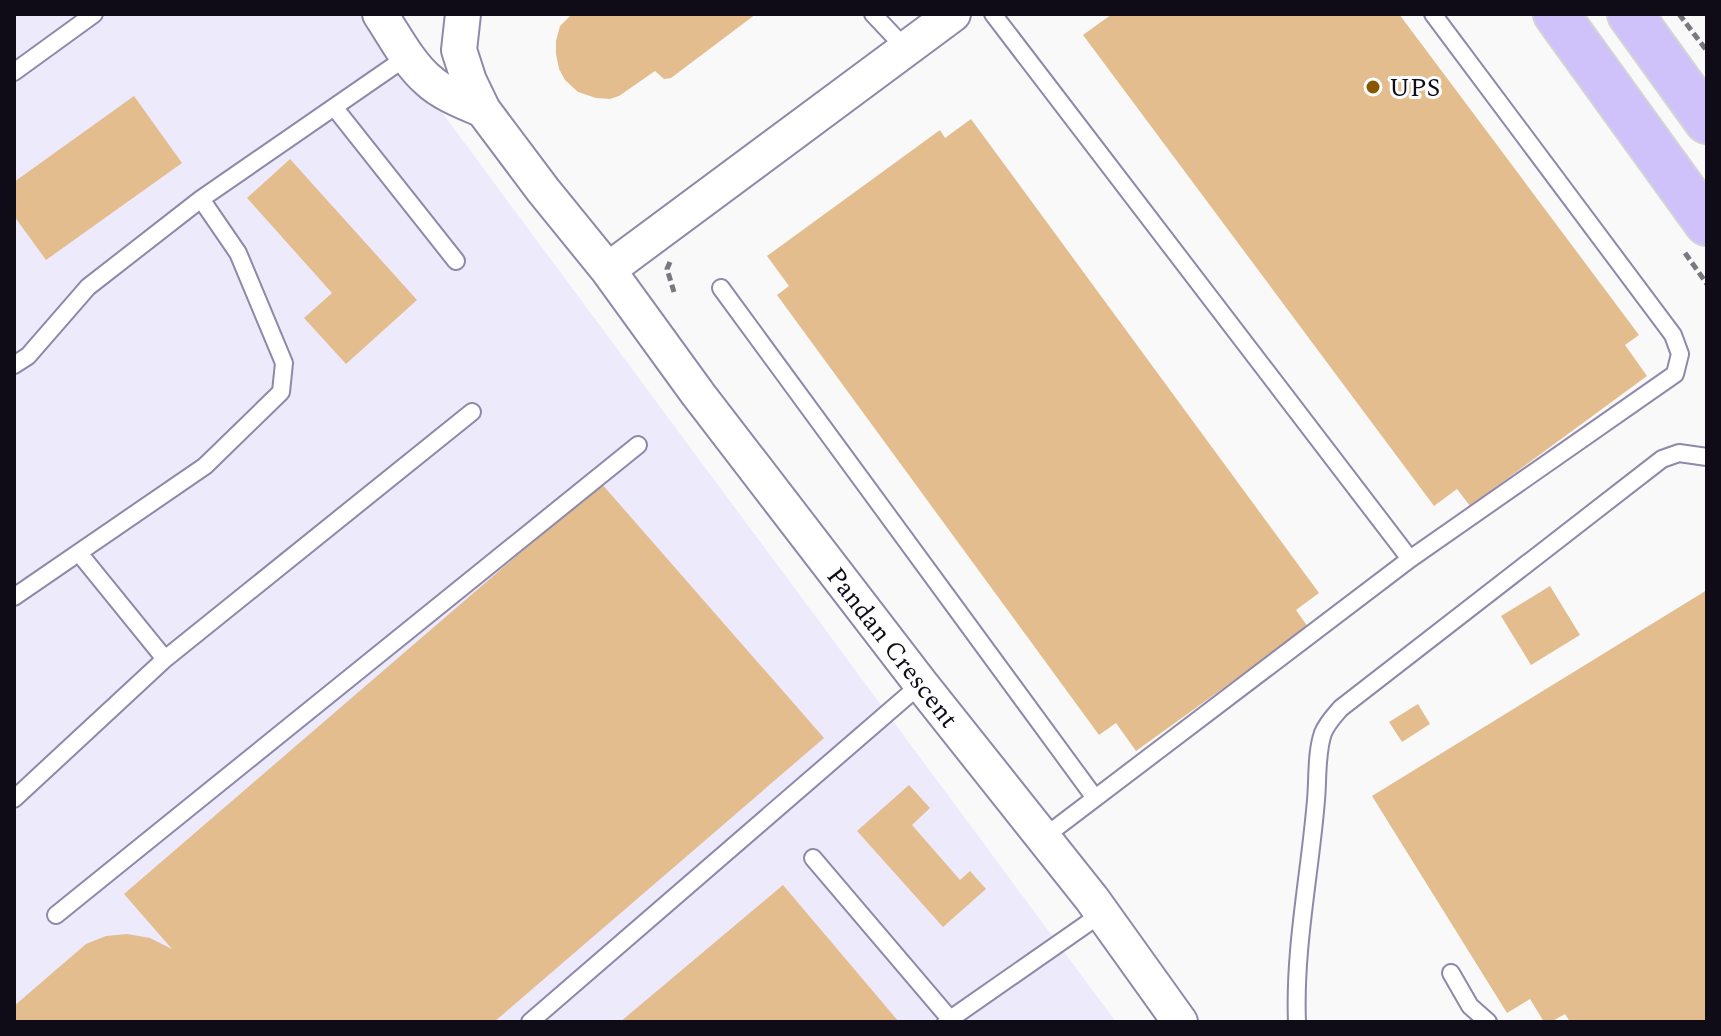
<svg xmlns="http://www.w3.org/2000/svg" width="1721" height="1036" font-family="Spectral,serif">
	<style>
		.built { fill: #edeafc }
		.building { fill: #e4bd8f }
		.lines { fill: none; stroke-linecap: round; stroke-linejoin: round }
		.service-casing { stroke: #8e88a9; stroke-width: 20 }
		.minor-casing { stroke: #8e88a9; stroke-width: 38 }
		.trunk-casing { stroke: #d4d3d5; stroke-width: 48 }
		.path { stroke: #79787e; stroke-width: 5; stroke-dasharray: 8 4; stroke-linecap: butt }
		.service { stroke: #fff; stroke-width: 16 }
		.minor { stroke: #fff; stroke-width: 34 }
		.trunk { stroke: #cfc2fb; stroke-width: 44 }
		.poi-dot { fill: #895700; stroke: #fff; stroke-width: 3 }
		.labels { text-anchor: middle; stroke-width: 6; stroke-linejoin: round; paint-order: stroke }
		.poi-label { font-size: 26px; fill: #0f0c18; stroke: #fff; text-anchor: start }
		.street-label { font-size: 26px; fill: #0f0c18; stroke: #fff }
	</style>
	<rect width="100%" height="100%" fill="#f9f9f9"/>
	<!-- built -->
	<path class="built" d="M14 14H369L1116 1022H14Z"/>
	<!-- building -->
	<path class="building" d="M572 14H756L671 78 664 79 655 71 619 96 610 99 596 98 578 92 565 80 559 69 556 54V41L560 26Z
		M1112 14H1399L1639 335 1625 345 1647 376 1470 506 1457 489 1434 506 1083 35Z
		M134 96 182 163 46 260 14 216V182Z
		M971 119 1319 593 1296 610 1308 627 1136 751 1116 723 1099 735 777 295 789 286 767 256 940 130 945 138Z
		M290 159 417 300 346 364 304 318 332 293 247 198Z
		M601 483 824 738 494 1022H14V1006L86 944 106 936 127 934 150 938 172 949 124 894Z
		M1550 586 1580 635 1531 665 1501 616Z
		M1707 590V1022H1570L1565 1014 1551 1022H1544L1530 999 1507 1013 1372 796Z
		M1418 704 1430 724 1402 742 1389 722Z
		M909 785 930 808 912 825 960 880 970 871 986 889 943 927 857 831Z
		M783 885 899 1022H620Z"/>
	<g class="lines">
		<defs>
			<path id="service" d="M873 14 906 49
				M993 14 1410 559
				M14 72 94 14
				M334 107 456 261
				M721 288 1095 798
				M14 365 28 356 88 287 201 199 408 56
				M14 597 205 466 281 392 284 363 238 253 201 199
				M165 659 472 412
				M14 799 165 659 79 553
				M1044 837 1410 559 1675 374 1680 354 1673 335 1433 14
				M813 858 950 1019
				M56 915 638 445
				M1451 973 1470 1006 1488 1022
				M530 1022 921 684
				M946 1022 1101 914
				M1297 1022C1294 948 1310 874 1316 800 1318 779 1316 753 1323 733 1327 723 1334 716 1341 708L1662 459 1679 453 1707 457"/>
			<path id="minor" d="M380 14C394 35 409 64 428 80 443 94 465 102 483 110
				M463 14 459 50 469 81 483 110 543 190 608 270 698 394 921 684 1092 899 1180 1022
				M608 270 953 14"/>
			<path id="trunk" d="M1556 14 1707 223
				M1630 14 1707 121"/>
		</defs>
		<!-- service casing -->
		<use href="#service" class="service-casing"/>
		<!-- minor casing -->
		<use href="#minor" class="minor-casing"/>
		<!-- trunk casing -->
		<use href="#trunk" class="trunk-casing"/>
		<!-- path -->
		<path class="path" d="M1679 14 1707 51
			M1685 253 1707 284
			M670 262 667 269 674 292"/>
		<!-- service -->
		<use href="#service" class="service"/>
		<!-- minor -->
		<use href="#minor" class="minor"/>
		<!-- trunk -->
		<use href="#trunk" class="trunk"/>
	</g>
	<!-- markers -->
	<circle class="poi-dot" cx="1373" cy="87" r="8"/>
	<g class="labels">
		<!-- poi labels -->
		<g class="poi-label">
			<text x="1389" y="96">UPS</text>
		</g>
		<!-- street labels -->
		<g class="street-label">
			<text transform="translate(893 647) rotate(52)" y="9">Pandan Crescent</text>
		</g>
	</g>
	<!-- border -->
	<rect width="1721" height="1036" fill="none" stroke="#0f0c18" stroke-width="32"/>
</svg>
